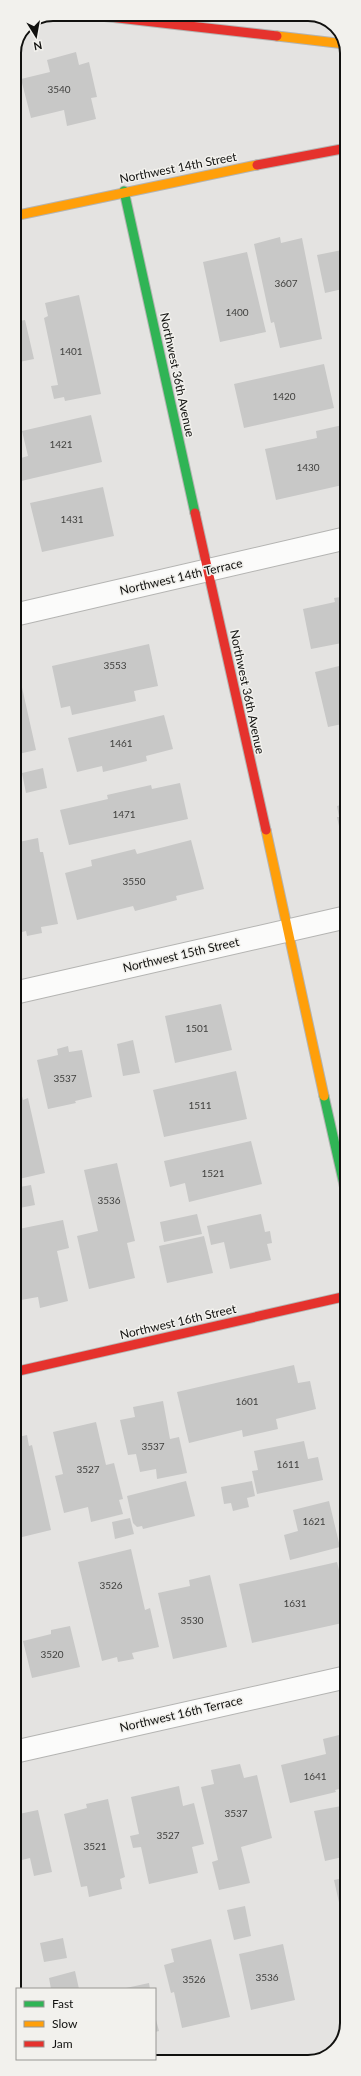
<svg xmlns="http://www.w3.org/2000/svg" width="361" height="2076" font-family="Lato,sans-serif">
	<style>
		.building { fill: #c8c8c7 }
		.lines { fill: none; stroke-linecap: round; stroke-linejoin: round }
		.street-casing { stroke: #b4b4b2; stroke-width: 24 }
		.fast-casing { stroke: #b4b4b2; stroke-width: 11 }
		.slow-casing { stroke: #b4b4b2; stroke-width: 11 }
		.jam-casing { stroke: #b4b4b2; stroke-width: 11 }
		.street { stroke: #fbfbfa; stroke-width: 22 }
		.fast { stroke: #30b455; stroke-width: 9 }
		.slow { stroke: #ff9f0a; stroke-width: 9 }
		.jam { stroke: #e5322d; stroke-width: 9 }
		.labels { text-anchor: middle; stroke-width: 3; stroke-linejoin: round; paint-order: stroke }
		.number-label { font-size: 10px; fill: #3f3f3d }
		.street-label { font-size: 12px; fill: #11110f; stroke: #f2f1ed }
		.rim { fill: none; stroke: #11110f; stroke-width: 2 }
	</style>
	<rect width="100%" height="100%" fill="#e4e3e1"/>
	<!-- building -->
	<path class="building" d="M76 52 79 65 89 62 97 97 91 98 96 119 67 126 64 110 31 118 21 79 50 72 47 60Z
		M280 237 281 243 302 238 322 339 280 348 274 322 271 323 254 244Z
		M347 249V288L325 293 317 255Z
		M247 252 266 332 220 342 203 262Z
		M79 295 101 394 65 401 64 397 54 399 51 386 58 385 44 318 48 316 45 303Z
		M25 320 34 359 14 363V322Z
		M324 364 334 408 244 428 234 384Z
		M91 415 102 462 17 482 14 460 28 456 22 431Z
		M347 424V484L276 500 265 449 317 438 316 431Z
		M103 487 114 536 42 552 30 503Z
		M347 596V642L311 649 303 609 335 602 334 598Z
		M149 644 158 686 134 691 136 701 72 715 70 706 61 708 52 666Z
		M347 664V723L328 727 315 672Z
		M19 674 36 750 14 755V675Z
		M164 715 173 749 146 756 147 761 103 772 102 766 77 772 68 738Z
		M43 768 47 788 26 793 22 773Z
		M180 783 188 819 69 845 60 810 108 799 107 795 151 785 152 789Z
		M347 803V858H346L337 817H339L337 806Z
		M38 838 40 852H43L58 924 41 927 42 933 27 936 26 931 14 934V843Z
		M191 840 204 889 176 896 177 900 135 911 133 906 77 920 65 873 92 866 91 860 135 849 137 854Z
		M221 1004 232 1050 175 1063 165 1016Z
		M133 1040 140 1073 123 1076 117 1044Z
		M68 1046 69 1052 82 1050 92 1097 75 1101 76 1103 48 1109 37 1060 58 1055 57 1049Z
		M14 1065 23 1100 28 1098 45 1173 19 1179 18 1175 14 1176Z
		M236 1071 247 1119 164 1137 153 1090Z
		M251 1141 262 1184 189 1202 185 1183 170 1187 164 1161Z
		M117 1163 135 1241 127 1243 135 1278 89 1289 77 1236 98 1231 84 1170Z
		M31 1185 35 1205 14 1209V1188Z
		M197 1214 202 1234 164 1242 160 1222Z
		M261 1214 265 1232 270 1231 272 1243 267 1244 271 1260 230 1269 224 1242 211 1245 207 1226Z
		M63 1220 69 1248 57 1251 68 1301 40 1308 38 1297 21 1300 14 1269V1230Z
		M204 1236 213 1273 167 1283 159 1246Z
		M294 1365 298 1383 310 1381 316 1409 276 1419 278 1429 243 1437 242 1430 189 1443 177 1392Z
		M163 1401 170 1439 179 1437 187 1473 157 1479 156 1469 140 1472 136 1454 128 1455 120 1420 135 1417 133 1407Z
		M96 1422 106 1465 114 1463 123 1499 119 1500 123 1514 91 1522 88 1507 64 1513 55 1476 63 1474 53 1432Z
		M27 1435 29 1446 32 1445 51 1530 14 1539V1438Z
		M304 1441 308 1459 318 1457 323 1480 257 1494 252 1471 258 1470 254 1451Z
		M186 1481 195 1516 143 1529 142 1526 137 1527 133 1523 127 1496Z
		M252 1481 255 1496 247 1498 249 1507 233 1511 231 1503 224 1504 221 1487Z
		M329 1501 340 1547 290 1560 284 1535 298 1531 293 1510Z
		M130 1518 134 1534 115 1539 112 1522Z
		M131 1549 145 1610 150 1608 159 1647 132 1653 134 1659 118 1662 117 1657 102 1661 78 1562Z
		M337 1562 340 1574 347 1572V1622L252 1643 239 1584Z
		M210 1575 227 1647 173 1659 158 1593 190 1586 189 1580Z
		M70 1626 80 1667 32 1678 23 1641 51 1634V1630Z
		M347 1733V1787L335 1790 336 1792 290 1803 281 1765 326 1754 323 1739Z
		M240 1764 244 1778 257 1775 272 1838 241 1847 250 1883 219 1890 212 1862 218 1860 201 1787 214 1784 211 1770Z
		M179 1786 183 1806 194 1803 204 1844 192 1847 198 1873 149 1884 141 1847 133 1848 130 1836 139 1834 131 1797Z
		M108 1799 125 1877 120 1879 122 1889 89 1897 87 1886 81 1887 64 1814 87 1808 86 1804Z
		M347 1805V1856L325 1861 314 1811Z
		M38 1810 52 1872 34 1876 30 1858 14 1862V1815Z
		M347 1877V1925H344L334 1880Z
		M245 1906 251 1936 234 1940 227 1910Z
		M63 1938 67 1958 44 1962 40 1943Z
		M211 1939 230 2017 182 2028 174 1992 171 1993 164 1965 174 1962 171 1949Z
		M347 1940V1971H346L340 1942Z
		M283 1944 295 2000 251 2010 239 1954Z
		M75 1971 79 1989H51L49 1978Z
		M149 1983 150 1989H126V1988Z
		M15 1987 17 1996V2033L14 2028Z
		M155 2016 159 2031 155 2032Z"/>
	<g class="lines">
		<defs>
			<path id="street" d="M14 615 347 538
				M14 993 347 917
				M14 1752 347 1677"/>
			<path id="fast" d="M124 191 195 513
				M324 1096 347 1198"/>
			<path id="slow" d="M277 36 345 44
				M14 216 257 165
				M266 830 324 1096"/>
			<path id="jam" d="M83 14 277 36
				M257 165 347 148
				M195 513 266 830
				M14 1372 347 1296"/>
		</defs>
		<!-- street casing -->
		<use href="#street" class="street-casing"/>
		<!-- fast casing -->
		<use href="#fast" class="fast-casing"/>
		<!-- slow casing -->
		<use href="#slow" class="slow-casing"/>
		<!-- jam casing -->
		<use href="#jam" class="jam-casing"/>
		<!-- street -->
		<use href="#street" class="street"/>
		<!-- fast -->
		<use href="#fast" class="fast"/>
		<!-- slow -->
		<use href="#slow" class="slow"/>
		<!-- jam -->
		<use href="#jam" class="jam"/>
	</g>
	<g class="labels">
		<!-- number labels -->
		<g class="number-label">
			<text x="59" y="93">3540</text>
			<text x="286" y="287">3607</text>
			<text x="237" y="316">1400</text>
			<text x="71" y="355">1401</text>
			<text x="284" y="400">1420</text>
			<text x="61" y="448">1421</text>
			<text x="308" y="471">1430</text>
			<text x="72" y="523">1431</text>
			<text x="115" y="669">3553</text>
			<text x="121" y="747">1461</text>
			<text x="124" y="818">1471</text>
			<text x="134" y="885">3550</text>
			<text x="197" y="1032">1501</text>
			<text x="65" y="1082">3537</text>
			<text x="200" y="1109">1511</text>
			<text x="213" y="1177">1521</text>
			<text x="109" y="1204">3536</text>
			<text x="247" y="1405">1601</text>
			<text x="153" y="1450">3537</text>
			<text x="288" y="1468">1611</text>
			<text x="88" y="1473">3527</text>
			<text x="314" y="1525">1621</text>
			<text x="111" y="1589">3526</text>
			<text x="295" y="1607">1631</text>
			<text x="192" y="1624">3530</text>
			<text x="52" y="1658">3520</text>
			<text x="315" y="1780">1641</text>
			<text x="236" y="1817">3537</text>
			<text x="168" y="1839">3527</text>
			<text x="95" y="1850">3521</text>
			<text x="267" y="1981">3536</text>
			<text x="194" y="1983">3526</text>
		</g>
		<!-- street labels -->
		<g class="street-label">
			<text transform="translate(178 168) rotate(-11)" y="4">Northwest 14th Street</text>
			<text transform="translate(177 375) rotate(78)" y="4">Northwest 36th Avenue</text>
			<text transform="translate(181 577) rotate(-13)" y="4">Northwest 14th Terrace</text>
			<text transform="translate(247 692) rotate(78)" y="4">Northwest 36th Avenue</text>
			<text transform="translate(181 955) rotate(-13)" y="4">Northwest 15th Street</text>
			<text transform="translate(178 1322) rotate(-13)" y="4">Northwest 16th Street</text>
			<text transform="translate(181 1714) rotate(-13)" y="4">Northwest 16th Terrace</text>
		</g>
	</g>
	<!-- crop -->
	<path d="M0 0H361V2076H0ZM53 21H308A32 32 0 0 1 340 53V2023A32 32 0 0 1 308 2055H53A32 32 0 0 1 21 2023V53A32 32 0 0 1 53 21Z" fill="#f2f1ed" fill-rule="evenodd"/>
	<path class="rim" d="M53 21H308A32 32 0 0 1 340 53V2023A32 32 0 0 1 308 2055H53A32 32 0 0 1 21 2023V53A32 32 0 0 1 53 21Z"/>
	<!-- legend -->
	<rect x="16" y="1988" width="140" height="72" fill="#f2f1ed" stroke="#989794"/>
	<rect x="24" y="2001" width="20" height="6" fill="#30b455" stroke="#989794"/>
	<text x="52" y="2008" font-size="12" fill="#11110f">Fast</text>
	<rect x="24" y="2021" width="20" height="6" fill="#ff9f0a" stroke="#989794"/>
	<text x="52" y="2028" font-size="12" fill="#11110f">Slow</text>
	<rect x="24" y="2041" width="20" height="6" fill="#e5322d" stroke="#989794"/>
	<text x="52" y="2048" font-size="12" fill="#11110f">Jam</text>
	<!-- north arrow -->
	<g transform="translate(36 36) rotate(169)" stroke="#f2f1ed" stroke-width="3" paint-order="stroke">
	<path d="M0-3L7 15L0 10L-7 15Z" fill="#11110f"/>
	<text y="-6" font-size="11" font-weight="bold" text-anchor="middle" fill="#11110f">N</text>
	</g>
</svg>
